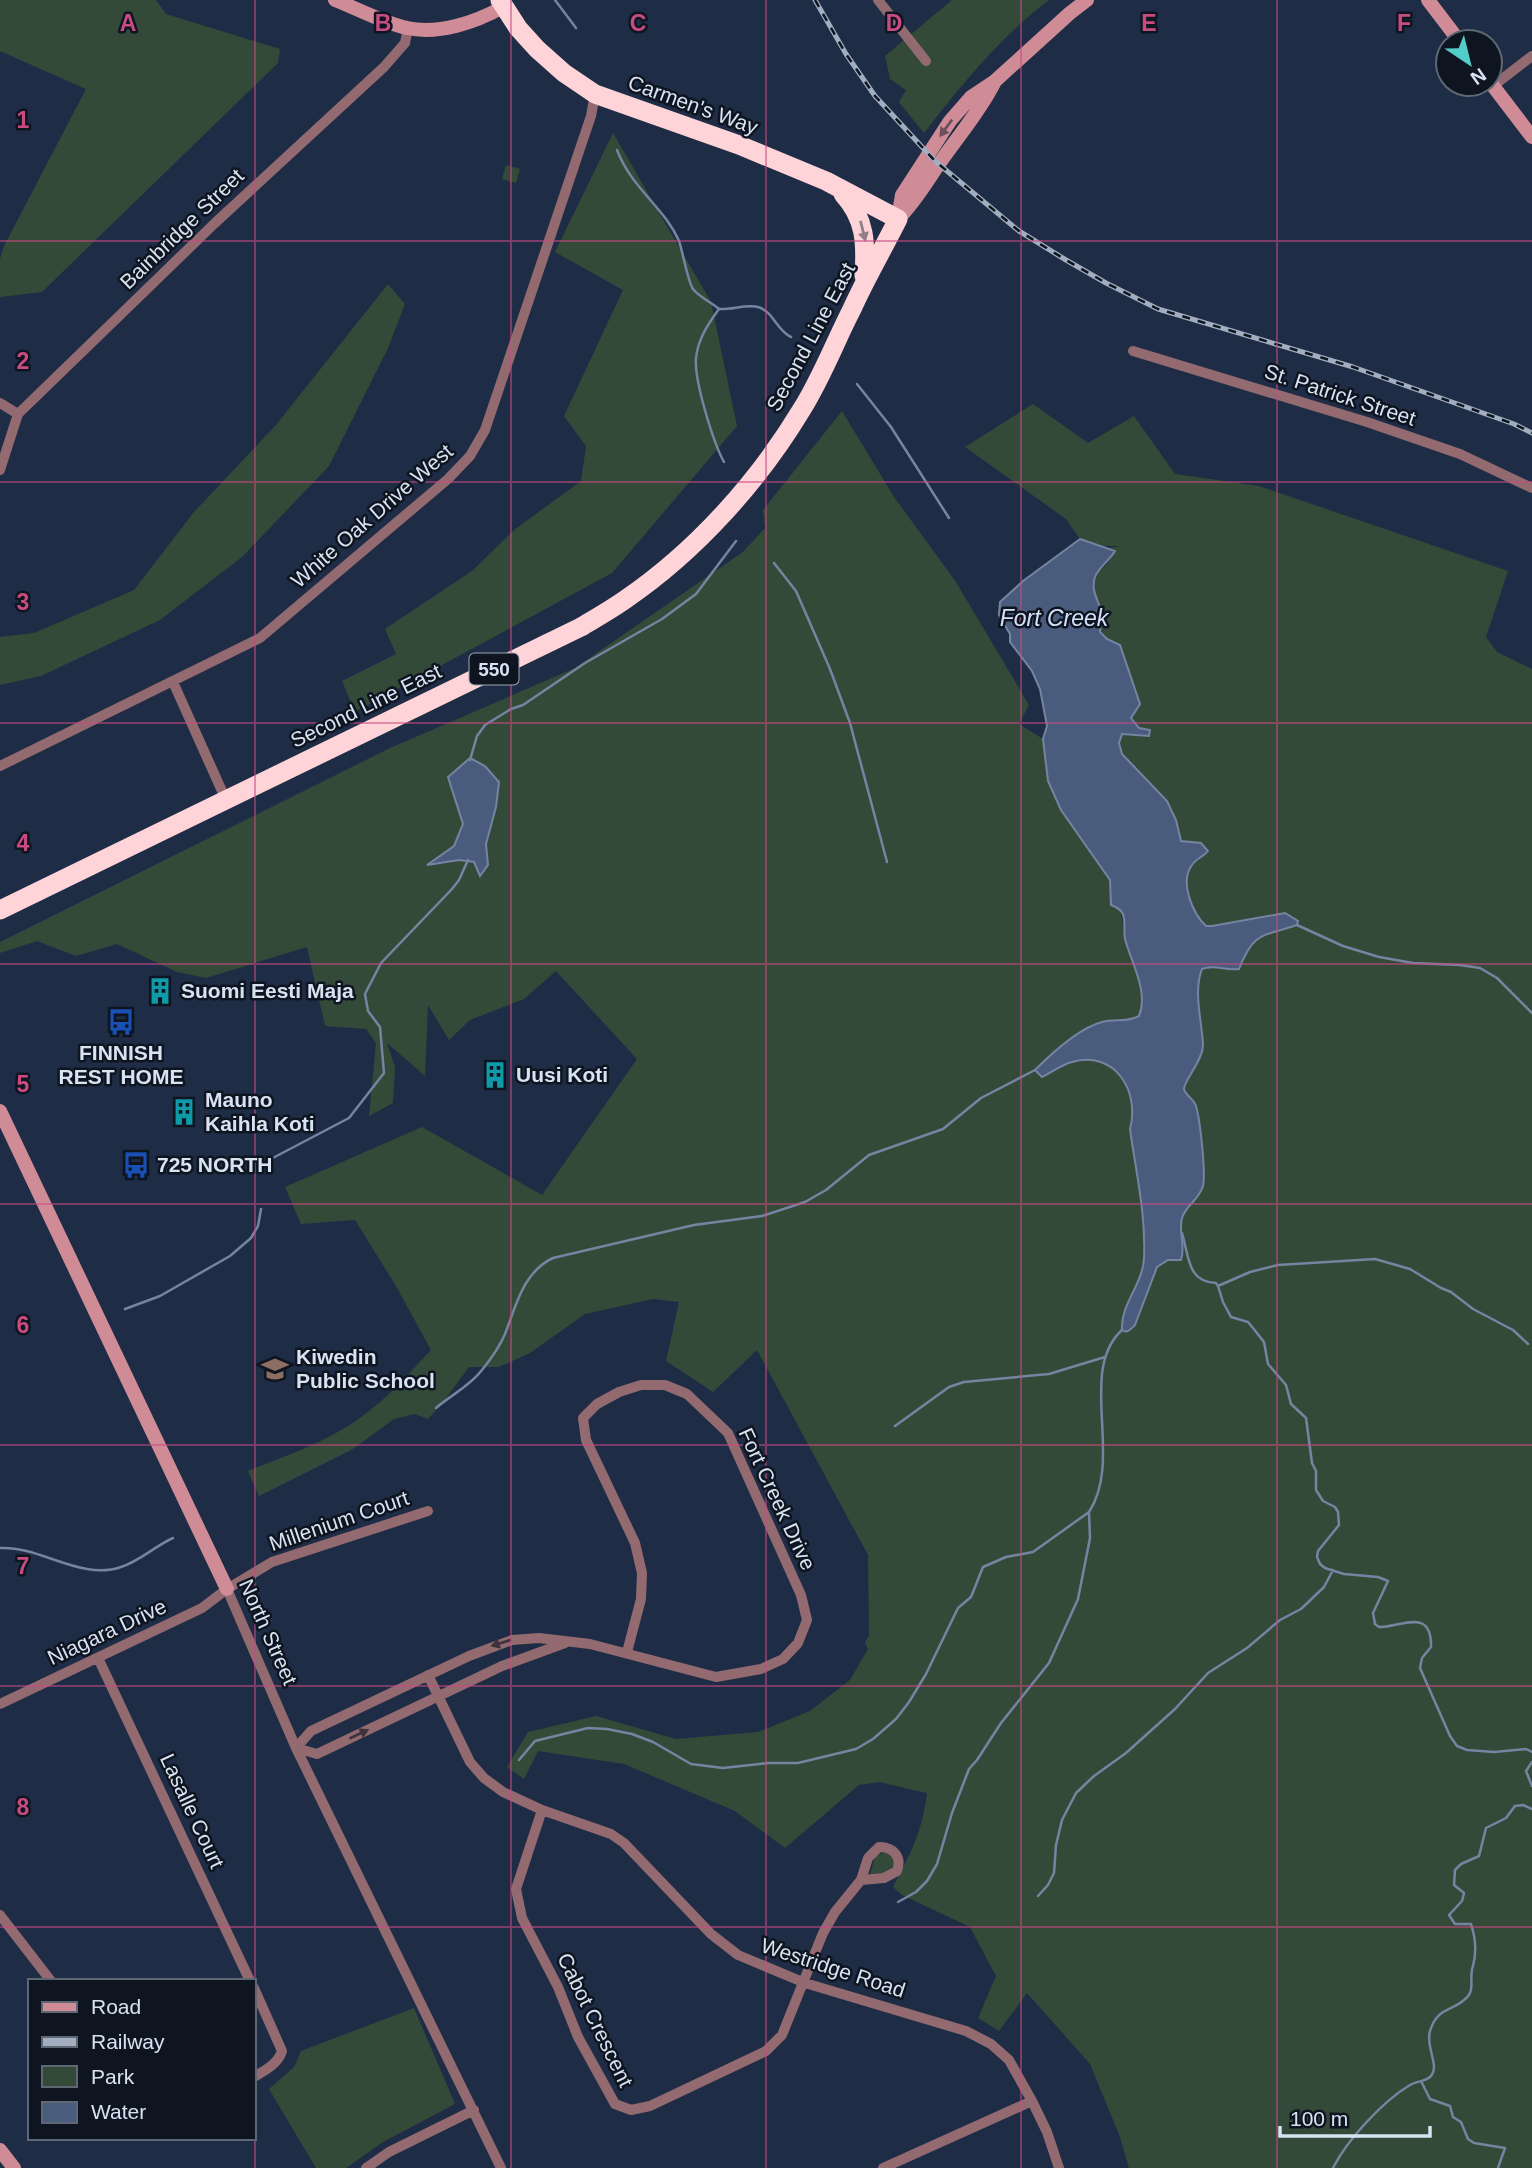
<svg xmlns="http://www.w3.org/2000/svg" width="1532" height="2168" font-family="Arial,sans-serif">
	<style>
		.green { fill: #344a39; fill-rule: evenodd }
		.water { fill: #4a5c7e; stroke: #7584a1; stroke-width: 2 }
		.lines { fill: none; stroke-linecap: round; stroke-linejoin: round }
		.stream { stroke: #7584a1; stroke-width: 2.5 }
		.street { stroke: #946a71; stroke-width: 10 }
		.secondary { stroke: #cf8c97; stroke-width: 14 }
		.highway { stroke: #fed4d9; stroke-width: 19 }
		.rail-casing { stroke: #a2aec0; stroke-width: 5 }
		.rail { stroke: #0e1520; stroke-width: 2.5; stroke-dasharray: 8; stroke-linecap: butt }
		.oneway { fill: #6e505c }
		.oneway2 { fill: #927e86 }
		.oneway3 { fill: #3d333c }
		.grid { fill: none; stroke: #c84b81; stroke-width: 2; stroke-opacity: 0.55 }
		.labels { text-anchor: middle; stroke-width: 5; stroke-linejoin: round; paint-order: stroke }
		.shield { fill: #0e1520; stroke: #9ba5b3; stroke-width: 2 }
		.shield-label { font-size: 19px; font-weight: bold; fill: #d8e3f2 }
		.street-label { font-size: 21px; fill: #d8e3f2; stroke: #0e1520 }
		.poi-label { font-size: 21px; font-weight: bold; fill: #d8e3f2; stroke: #0e1520; text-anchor: start }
		.water-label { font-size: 23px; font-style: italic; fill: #d4e1fa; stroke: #0e1520 }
		.grid-label { font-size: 23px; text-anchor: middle; font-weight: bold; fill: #c84b81; stroke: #0e1520; stroke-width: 5; stroke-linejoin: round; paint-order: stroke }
	</style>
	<rect width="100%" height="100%" fill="#1e2d45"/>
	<!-- green -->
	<path class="green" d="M0 0H156L166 14 280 49 278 63 42 292 0 297V259L4 246 86 89 0 51Z
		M952 0H1049C1001 36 960 86 924 133L899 102 906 90 890 79 885 56Z
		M613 133 711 302 737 426 612 573 355 712 342 681 396 654 385 629 472 571 514 530 581 481 586 446 564 416 623 290 555 252Z
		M506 165 520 169 516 183 502 179Z
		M388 284 405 304 388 348 329 466 242 557 160 620 41 676 0 685V637L34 633 134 590 194 512 276 425Z
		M1033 404 1088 443 1134 416 1175 474 1259 486 1508 571 1486 637 1497 652 1532 669V2168H1129L1120 2137 1090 2064 1027 1993 999 2031 978 2018 996 1976 970 1927 902 1895 893 1887C911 1852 922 1833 927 1793L879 1782 859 1785 785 1848 735 1811 624 1764 538 1751 524 1779 507 1767 528 1732 596 1716 676 1739 758 1732 810 1711 850 1680 868 1649 865 1642 869 1636 868 1555 757 1350 713 1392 666 1361 679 1302 653 1299 585 1314 530 1353 499 1367H469L444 1401 428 1419 415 1414 394 1419 353 1449 259 1496 248 1471C287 1455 331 1441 365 1414 390 1396 410 1372 431 1350L396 1286 355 1220 301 1224 285 1187 422 1127 542 1195 637 1059 556 971 524 999 470 1020 449 1040 428 1005 425 1076 387 1043 395 1067 393 1103 369 1116 376 1043 366 1029 325 1026 307 947 206 978 177 972 117 944 76 956 37 941 0 953V942L388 749 575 668 743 552 765 528 763 510 842 411 894 497 956 582 1029 705 1019 724 1043 739 1048 781 1061 810 1110 880 1111 905 1120 910 1124 929 1208 851 1201 843 1181 841C1176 828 1176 812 1166 800 1152 782 1128 769 1119 747L1122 734 1148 736 1150 730 1139 728 1131 718 1140 704 1120 645 1107 639 1100 632 1102 612 1094 593 1096 574 1108 563 1114 550 1108 548 1120 546H1097L1080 539 1066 519 965 447ZM448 777 496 807 486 844 488 865 480 875 474 863 459 860 429 864 454 846 463 824Z
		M884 1852 893 1856 894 1866 883 1873 870 1874 875 1857Z
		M414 2008 455 2104 383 2142 346 2168H316L269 2089 294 2067 301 2051Z"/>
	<!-- water -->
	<path class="water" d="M1080 539 1115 551C1110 560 1098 568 1095 577 1091 590 1097 598 1101 610 1102 617 1101 625 1100 632L1107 639 1120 645 1140 704 1131 718 1139 728 1150 730 1149 736 1122 734 1119 743 1122 754 1167 801 1176 820 1181 841 1201 843 1208 851C1204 856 1196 859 1192 865 1179 882 1193 914 1206 926H1212L1285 913 1298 921 1297 925C1262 937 1254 931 1239 969 1225 971 1215 964 1202 969 1193 992 1202 1021 1203 1045 1203 1060 1184 1081 1184 1089 1185 1095 1194 1099 1196 1106 1200 1119 1206 1173 1203 1186 1199 1200 1186 1205 1182 1218 1178 1231 1186 1246 1181 1260H1168L1157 1267 1135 1325C1131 1329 1127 1334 1122 1330 1120 1305 1143 1284 1144 1258 1146 1214 1136 1173 1130 1129 1140 1091 1115 1050 1072 1062 1061 1065 1052 1072 1042 1077L1035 1070C1051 1054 1079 1028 1102 1022 1115 1018 1126 1023 1139 1016 1149 992 1131 962 1125 939 1123 930 1127 918 1121 911 1119 909 1114 906 1111 905L1110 880 1061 810 1048 781 1043 739 1047 726 1040 689 1032 671 1010 642V634L999 615 1000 602 1023 581Z
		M470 758 485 766 499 782 496 807 486 844 488 865 480 876 474 862 459 860 427 865 454 846 463 824 448 777Z"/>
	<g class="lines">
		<!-- stream -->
		<path class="stream" d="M555 0 576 28
			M617 150C632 189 664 207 679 241 683 253 688 282 693 289 699 297 711 302 719 309 731 310 746 304 758 307 773 311 777 331 791 337
			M719 309C708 324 698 339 696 358 694 380 713 442 724 462
			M857 384 891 427 949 518
			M774 563 796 591 830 669 850 723 887 862
			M470 760 477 736 485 725 511 709 523 705 585 663 662 619 696 594 736 541
			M1297 925 1343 946 1379 957 1413 963 1460 965 1480 968 1497 978 1532 1013
			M269 1160 349 1118 384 1073 380 1027 368 1011 365 994 381 963 452 889 459 880 468 860
			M1182 1233C1189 1256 1187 1282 1216 1283L1218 1286
			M1218 1286 1223 1302 1231 1317 1248 1322 1253 1328 1264 1342 1268 1364 1286 1385 1291 1404 1306 1418 1312 1463 1316 1471V1490L1323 1501 1335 1507 1338 1512 1339 1525 1318 1551 1317 1557 1320 1564 1325 1568 1344 1574 1378 1577 1388 1581 1373 1613 1375 1624 1379 1627C1401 1627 1432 1607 1431 1647L1422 1658 1420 1668 1450 1736 1457 1746 1467 1750 1494 1752 1526 1749 1532 1752
			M1218 1286 1250 1272 1278 1265 1375 1259 1410 1269 1441 1288 1451 1292 1473 1309 1513 1330 1528 1344
			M125 1309 160 1296 230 1256 251 1238 258 1226 261 1209
			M436 1408C451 1395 470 1386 482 1370 490 1360 500 1346 505 1334 516 1306 523 1272 553 1258L694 1225 762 1216 805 1202 826 1190 869 1155 943 1129 981 1098 1035 1070
			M895 1426 949 1387 964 1382 1049 1374 1105 1357
			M0 1548C41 1546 81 1581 121 1567 140 1561 155 1546 173 1538
			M519 1760 535 1741 588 1728 607 1729 632 1734 653 1742 691 1764 723 1768 768 1763H798L856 1749 873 1739 896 1719 909 1702 926 1674 958 1608 971 1597 983 1567 1006 1557 1033 1552 1089 1512C1124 1459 1077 1371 1122 1330
			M1532 1762 1526 1771 1532 1786
			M1038 1896 1048 1885 1054 1873 1056 1845 1062 1820 1076 1793 1094 1776 1126 1753 1175 1709 1208 1673 1247 1648 1280 1620 1301 1609 1324 1587 1333 1570
			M898 1902 916 1892 927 1881 937 1864 952 1813 969 1769 977 1760 1001 1723 1049 1663 1078 1599 1090 1538 1089 1512
			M1422 2083 1430 2099 1450 2106 1453 2117 1461 2122 1468 2139 1474 2143 1505 2148 1498 2168
			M1333 2168C1347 2140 1383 2101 1410 2085 1416 2081 1424 2082 1430 2077 1441 2067 1425 2047 1430 2031 1437 2008 1450 2012 1464 2000 1477 1990 1468 1979 1473 1966 1477 1951 1476 1939 1471 1924H1455L1449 1915 1462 1901 1464 1893 1454 1885 1455 1870 1461 1864 1479 1856 1486 1828 1506 1818 1515 1806 1523 1805 1532 1809"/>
		<!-- street -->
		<path class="street" d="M878 0 926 61
			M1493 86 1532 56
			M1133 351 1367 422 1460 454 1532 488
			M0 403 18 414
			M0 470 18 414 215 223 384 67 405 43 408 28
			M173 682 226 800
			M0 766 260 638 448 479 470 456 485 430 591 116 595 94
			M227 1589 296 1748 501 2168
			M98 1658 250 1981
			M428 1675 470 1762 484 1778 503 1792 542 1810 611 1834 624 1843 711 1934 738 1955 805 1983 966 2031 991 2044 1009 2060 1032 2101 1047 2132 1059 2168
			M0 1704 202 1608 227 1589 272 1562 428 1511
			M296 1748 311 1731 469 1656 512 1640 539 1638 590 1644 716 1677 761 1669 783 1659 798 1643 807 1620 801 1595 728 1433 687 1394 665 1385H641L619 1392 597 1404 583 1418 586 1440 635 1543 642 1573 641 1599 627 1652
			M296 1748 317 1754 502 1666 565 1643
			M542 1810 516 1889 522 1918 558 1987 578 2037 615 2104 631 2110 650 2106 766 2051 782 2035 823 1933 835 1912 861 1880
			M879 1847C894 1847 902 1857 897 1871L884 1878 861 1880 868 1858Z
			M0 1915 51 1981
			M254 1988 282 2051C278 2064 265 2070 254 2077
			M366 2168 389 2152 474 2110
			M883 2168 1032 2101"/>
		<!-- secondary -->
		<path class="secondary" d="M335 0C356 8 386 24 407 28 439 35 476 22 503 7
			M1428 0 1460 42
			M1490 82 1532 137
			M898 219 902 195 950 121 971 97 995 81 1070 13 1087 0
			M898 219C916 201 927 181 941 161 959 135 980 111 994 83
			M0 1111 227 1589
			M0 2150 14 2168"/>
		<!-- highway -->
		<path class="highway" d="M843 194C866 219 866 244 864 276
			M0 910 581 627C596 618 612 609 626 599 696 551 758 482 802 409 822 377 835 342 852 309 866 278 883 249 898 219L826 181 739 145 595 94 564 73 537 49 518 28 500 0"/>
		<defs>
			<path id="rail" d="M815 0 846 54 875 96 935 161 1019 231 1066 260 1106 283 1158 309 1353 367 1514 424 1532 433"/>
		</defs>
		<!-- rail casing -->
		<use href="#rail" class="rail-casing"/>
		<!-- rail -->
		<use href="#rail" class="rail"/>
	</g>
	<!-- one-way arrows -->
	<defs><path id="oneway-solid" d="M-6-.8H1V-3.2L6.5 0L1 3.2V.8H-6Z" transform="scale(1.75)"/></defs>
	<use class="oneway" href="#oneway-solid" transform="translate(946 128) rotate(126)"/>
	<use class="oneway2" href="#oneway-solid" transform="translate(863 231) rotate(76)"/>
	<g class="oneway3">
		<use href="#oneway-solid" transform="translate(501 1643) rotate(163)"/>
		<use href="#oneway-solid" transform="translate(359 1734) rotate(-25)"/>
	</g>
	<!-- grid -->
	<path class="grid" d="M255 0V2168M511 0V2168M766 0V2168M1021 0V2168M1277 0V2168M0 241H1532M0 482H1532M0 723H1532M0 964H1532M0 1204H1532M0 1445H1532M0 1686H1532M0 1927H1532"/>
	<!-- icons -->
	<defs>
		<symbol id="building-bare" viewBox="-9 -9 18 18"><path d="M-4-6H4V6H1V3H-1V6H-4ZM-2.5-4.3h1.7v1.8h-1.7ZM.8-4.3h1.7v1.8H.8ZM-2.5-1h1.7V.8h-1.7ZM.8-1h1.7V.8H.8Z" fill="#0f9aa8" stroke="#0e1520" stroke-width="2.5" paint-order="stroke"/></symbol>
		<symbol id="bus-bare" viewBox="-9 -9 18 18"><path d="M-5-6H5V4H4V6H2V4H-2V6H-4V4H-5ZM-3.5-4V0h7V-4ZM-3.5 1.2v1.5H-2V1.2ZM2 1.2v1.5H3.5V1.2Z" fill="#1a4fb4" stroke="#0e1520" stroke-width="2.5" paint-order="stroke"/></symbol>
		<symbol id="school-bare" viewBox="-9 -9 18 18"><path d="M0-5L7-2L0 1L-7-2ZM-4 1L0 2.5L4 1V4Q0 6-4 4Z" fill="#8d6e63" stroke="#0e1520" stroke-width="2.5" paint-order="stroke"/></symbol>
	</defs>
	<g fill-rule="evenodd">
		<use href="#building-bare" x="141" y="972" width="38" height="38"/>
		<use href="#bus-bare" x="102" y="1003" width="38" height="38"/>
		<use href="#building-bare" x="476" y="1056" width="38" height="38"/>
		<use href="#building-bare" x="165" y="1093" width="38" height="38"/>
		<use href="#bus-bare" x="117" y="1146" width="38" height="38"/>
		<use href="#school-bare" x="256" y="1350" width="38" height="38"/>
	</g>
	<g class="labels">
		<!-- shield labels -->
		<rect class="shield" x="469.5" y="653.5" width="49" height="31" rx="5"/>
		<g class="shield-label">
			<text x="494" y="676">550</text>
		</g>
		<!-- street labels -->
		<g class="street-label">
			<text transform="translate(693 105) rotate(20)" y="7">Carmen's Way</text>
			<text transform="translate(182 229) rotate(-44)" y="7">Bainbridge Street</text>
			<text transform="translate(811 337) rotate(-62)" y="7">Second Line East</text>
			<text transform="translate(1340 395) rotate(18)" y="7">St. Patrick Street</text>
			<text transform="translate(372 516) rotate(-41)" y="7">White Oak Drive West</text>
			<text transform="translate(366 706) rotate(-26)" y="7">Second Line East</text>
			<text transform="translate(777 1499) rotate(65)" y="7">Fort Creek Drive</text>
			<text transform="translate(339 1521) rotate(-19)" y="7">Millenium Court</text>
			<text transform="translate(107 1632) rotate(-25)" y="7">Niagara Drive</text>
			<text transform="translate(268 1632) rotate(66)" y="7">North Street</text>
			<text transform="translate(192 1811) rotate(65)" y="7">Lasalle Court</text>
			<text transform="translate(833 1968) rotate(18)" y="7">Westridge Road</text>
			<text transform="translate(595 2020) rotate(64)" y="7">Cabot Crescent</text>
		</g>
		<!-- poi labels -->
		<g class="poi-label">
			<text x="181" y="998">Suomi Eesti Maja</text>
			<text x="121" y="1060" text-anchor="middle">FINNISH<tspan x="121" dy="24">REST HOME</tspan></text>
			<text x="516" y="1082">Uusi Koti</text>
			<text x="205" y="1107">Mauno<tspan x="205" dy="24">Kaihla Koti</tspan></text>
			<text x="157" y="1172">725 NORTH</text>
			<text x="296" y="1364">Kiwedin<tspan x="296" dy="24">Public School</tspan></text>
		</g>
		<!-- water labels -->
		<g class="water-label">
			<text x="1054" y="626">Fort Creek</text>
		</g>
	</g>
	<g class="grid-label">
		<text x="128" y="31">A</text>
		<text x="383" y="31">B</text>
		<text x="638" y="31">C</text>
		<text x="894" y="31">D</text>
		<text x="1149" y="31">E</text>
		<text x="1404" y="31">F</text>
		<text x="23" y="128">1</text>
		<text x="23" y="369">2</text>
		<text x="23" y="610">3</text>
		<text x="23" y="851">4</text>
		<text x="23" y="1092">5</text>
		<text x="23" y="1333">6</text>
		<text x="23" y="1574">7</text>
		<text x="23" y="1815">8</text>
	</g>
	<!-- legend -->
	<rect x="28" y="1979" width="228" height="161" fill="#0e1520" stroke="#5f6774" stroke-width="2"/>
	<rect x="42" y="2002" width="35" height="10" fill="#cf8c97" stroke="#5f6774" stroke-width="2"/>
	<text x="91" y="2014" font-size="21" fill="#d8e3f2">Road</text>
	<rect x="42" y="2037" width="35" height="10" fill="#a2aec0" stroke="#5f6774" stroke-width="2"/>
	<text x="91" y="2049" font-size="21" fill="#d8e3f2">Railway</text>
	<rect x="42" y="2066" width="35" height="21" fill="#344a39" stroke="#5f6774" stroke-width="2"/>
	<text x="91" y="2084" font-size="21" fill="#d8e3f2">Park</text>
	<rect x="42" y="2102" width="35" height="21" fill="#4a5c7e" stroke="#5f6774" stroke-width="2"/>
	<text x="91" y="2119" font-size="21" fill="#d8e3f2">Water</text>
	<!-- north arrow -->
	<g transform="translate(1469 63) rotate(145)"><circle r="33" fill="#0e1520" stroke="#5f6774" stroke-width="2"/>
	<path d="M0-5L12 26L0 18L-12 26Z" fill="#53cdc9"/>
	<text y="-10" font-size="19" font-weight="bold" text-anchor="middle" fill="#d8e3f2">N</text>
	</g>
	<!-- scale -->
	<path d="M1280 2126v10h150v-10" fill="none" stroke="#d8e3f2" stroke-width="3.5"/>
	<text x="1290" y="2126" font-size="21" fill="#d8e3f2" stroke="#0e1520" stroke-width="5" paint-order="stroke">100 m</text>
</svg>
